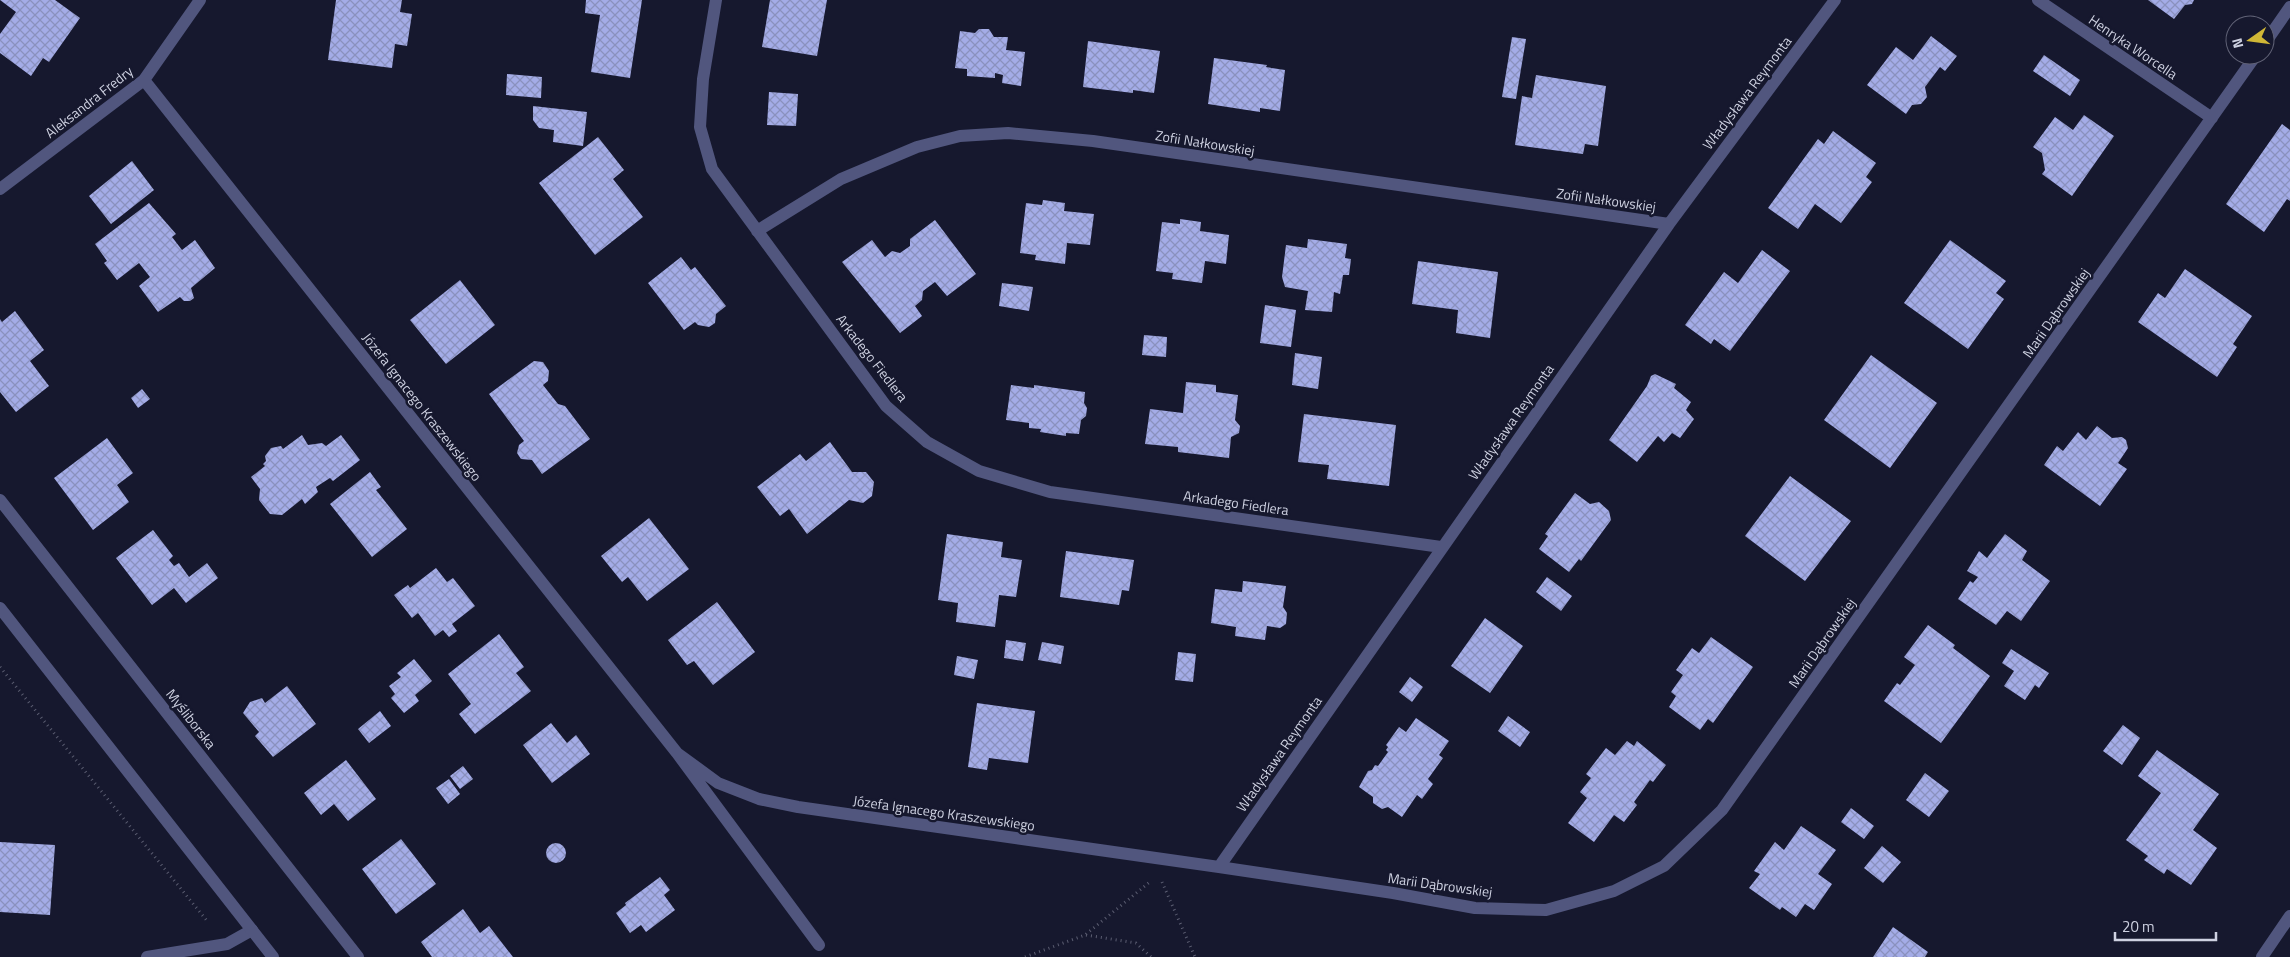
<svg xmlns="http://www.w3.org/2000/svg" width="2290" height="957" font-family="'Titillium Web',sans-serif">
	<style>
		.building { fill: url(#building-cross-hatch) }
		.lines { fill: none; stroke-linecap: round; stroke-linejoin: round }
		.path { stroke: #5b5d71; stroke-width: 3; stroke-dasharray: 1 4; stroke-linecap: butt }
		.minor { stroke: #51567e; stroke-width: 12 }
		.tertiary { stroke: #51567e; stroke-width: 12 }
		.labels { text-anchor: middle; stroke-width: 5; stroke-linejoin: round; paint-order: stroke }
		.street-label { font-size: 14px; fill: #ced1e1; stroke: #16182e }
	</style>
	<defs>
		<pattern id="building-cross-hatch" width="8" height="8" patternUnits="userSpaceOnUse" patternTransform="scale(1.25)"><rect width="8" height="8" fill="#a4ace7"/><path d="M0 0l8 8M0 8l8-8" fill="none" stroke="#8a91be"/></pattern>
	</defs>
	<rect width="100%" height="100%" fill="#16182e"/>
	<!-- building -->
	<path class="building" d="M0 0H55L80 18 49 62 43 58 31 76 0 53V34L16 12Z
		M336 0H402L400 12 412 14 407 46 395 44 392 68 328 60Z
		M586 0H642L630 78 591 72 600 15 585 13Z
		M770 0H827L817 56 762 47Z
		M2148 0H2194L2192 4 2185 5 2174 19Z
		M979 29H989L994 37H1008L1006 50 1025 52 1021 86 1002 83 1003 75 995 73V78L967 76V69L955 68 960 31 975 33Z
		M1931 36 1957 56 1945 71 1940 67 1925 87 1927 97 1921 104 1912 105 1906 114 1867 85 1896 47 1913 60Z
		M1512 37 1526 39 1516 99 1502 97Z
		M1088 41 1160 51 1154 93 1133 90V93L1083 87Z
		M2044 55 2080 80 2070 96 2033 71Z
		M1214 58 1267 65 1266 67 1285 70 1280 111 1260 108V112L1208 104Z
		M507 74 542 77 541 98 506 95Z
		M1536 75 1606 86 1598 146 1585 144 1583 154 1515 145 1522 96 1532 98Z
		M769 92 798 94 796 126 767 125Z
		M533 106 587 112 583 146 553 142 554 130 539 128 533 120Z
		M2084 115 2114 136 2072 196 2042 174 2045 170 2042 153 2033 147 2055 117 2073 130Z
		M2282 124 2290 130V201L2287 199 2264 232 2226 204Z
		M1833 131 1876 163 1866 177 1872 182 1841 223 1815 204 1798 229 1768 208 1818 139 1824 144Z
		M598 137 624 170 613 179 643 217 595 255 539 183Z
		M132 161 154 190 111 224 89 196Z
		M1043 200 1065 203 1064 211 1094 214 1090 245 1067 243 1065 264 1035 260 1036 255 1020 253 1026 203 1042 205Z
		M149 203 176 234 172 237 182 250 195 240 215 268 191 288 194 298 190 301H184L180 297 158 312 139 286 150 277 139 263 117 280 104 263 107 261 95 244Z
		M1180 219 1201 222 1200 231 1229 235 1226 264 1205 261 1202 283 1172 279 1173 273 1156 271 1162 222 1180 224Z
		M935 220 976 274 947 296 935 282 923 291 922 300 915 306 922 316 900 333 842 262 872 240 885 257 892 251 900 253 910 246V239Z
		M1308 239 1347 244 1345 258 1351 259 1349 275H1343L1340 294 1334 292 1332 312 1305 310 1308 291 1285 287 1282 277 1286 245 1307 248Z
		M1950 240 2006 281 1996 293 2004 299 1968 349 1904 303Z
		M1762 250 1790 271 1730 351 1714 339 1711 344 1685 325 1724 272 1738 283Z
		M681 257 691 270 695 267 726 306 716 314 715 323 709 327 698 325 695 322 684 330 648 283Z
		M1418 261 1498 272 1490 338 1456 333 1458 310 1412 304Z
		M2185 269 2252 316 2233 344 2237 347 2217 377 2138 322 2158 293 2165 298Z
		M460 280 495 325 446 364 410 320Z
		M1002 283 1033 287 1029 311 999 306Z
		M1265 305 1296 310 1291 347 1260 343Z
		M15 311 44 350 30 361 49 386 16 412 0 392V319L2 322Z
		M1144 335 1167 337 1166 357 1142 355Z
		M1295 353 1322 357 1318 389 1292 385Z
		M1871 355 1937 403 1890 468 1824 420Z
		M534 361 543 362 549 371 548 381 543 385 558 404 565 406 590 439 542 474 532 460 521 459 517 453 519 445 524 441 489 394Z
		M1655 374 1676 384 1674 388 1691 402 1686 410 1694 419 1680 438 1672 433 1664 442 1658 436 1637 462 1609 440 1647 386 1651 376Z
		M1186 382 1216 385V392L1238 395 1235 420 1240 426 1239 433 1231 437 1229 458 1178 452V447L1145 444 1150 409 1183 413Z
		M1011 385 1034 388V385L1085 392 1084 403 1087 408 1086 416 1081 420 1079 434 1066 433V436L1040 432 1041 429 1029 428V423L1006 420Z
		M142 389 150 399 138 408 131 398Z
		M1304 414 1396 425 1389 486 1327 479 1329 465 1298 462Z
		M2097 426 2112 438 2122 437 2126 440 2128 448 2118 463 2127 469 2100 506 2044 465 2057 446 2063 451 2078 432 2086 440Z
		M302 435 308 445 322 443 326 446 341 435 360 460 333 481 330 478 316 487 318 492 305 504 302 499 282 515 270 514 259 500 260 489 251 477 265 466 263 464 266 461 265 456 271 448 281 446 283 449Z
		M107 438 133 473 117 485 129 502 93 530 54 478Z
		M830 442 852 472H866L874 482 872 496 863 503 849 500 807 534 789 509 780 516 757 487 800 454 806 461Z
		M370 472 381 487 376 490 407 529 372 557 330 504Z
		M1790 476 1851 521 1805 581 1745 536Z
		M1575 493 1590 504 1599 502 1609 511 1611 520 1581 561 1579 559 1569 572 1539 549 1548 536 1545 534Z
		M649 518 689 569 647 601 628 577 622 582 601 556Z
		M153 530 173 556 169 560 174 566 179 563 189 577 207 563 218 578 186 603 174 588 152 605 116 558Z
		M947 534 1003 542 1001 557 1022 560 1016 597 999 595 995 627 956 622 958 603 938 600Z
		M2005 534 2027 551 2022 560 2050 581 2021 621 2007 611 1996 625 1958 599 1970 581 1973 583 1978 577 1967 571 1979 551 1987 558Z
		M1066 551 1134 560 1129 591 1122 590 1119 605 1060 597Z
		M436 568 447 582 453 578 475 606 452 624 457 631 449 637 443 630 435 636 418 613 412 618 394 595 408 585 410 588Z
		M1547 577 1572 596 1561 611 1536 592Z
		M1243 581 1286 586 1283 607 1287 613 1286 624 1280 628 1267 626 1265 640 1235 636 1236 627 1211 623 1215 589 1242 592Z
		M717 602 755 652 713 685 694 661 687 665 668 640Z
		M1485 618 1523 646 1490 693 1451 666Z
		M1928 625 1955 645 1953 648 1990 676 1941 743 1884 701 1897 683 1900 685 1915 665 1904 657Z
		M499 634 524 667 516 673 531 691 475 734 459 714 471 704 448 674Z
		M1711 637 1753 667 1713 723 1708 719 1700 730 1669 707 1676 696 1671 692 1683 675 1676 670 1692 648 1699 653Z
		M1006 640 1026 643 1023 661 1004 658Z
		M1042 642 1064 646 1061 664 1038 660Z
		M2011 649 2049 673 2039 688 2035 685 2025 700 2004 686 2014 671 2002 663Z
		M1178 652 1196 654 1193 682 1175 680Z
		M957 656 978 660 974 679 954 675Z
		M414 659 432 681 415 695 419 701 404 713 391 698 395 694 389 686 401 677 397 673Z
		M1410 677 1423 687 1412 702 1399 692Z
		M287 686 316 724 273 757 255 736 259 732 243 713 250 702 262 698 265 703Z
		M977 703 1035 711 1028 763 989 758 987 770 968 767Z
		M380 711 391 726 369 743 358 729Z
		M1508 716 1530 732 1520 747 1498 731Z
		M1416 718 1449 741 1439 755 1443 758 1428 779 1433 784 1422 799 1417 795 1402 817 1388 807 1382 809 1373 803V797L1359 787 1368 771 1372 770 1375 765 1378 766 1388 752 1386 750 1388 747 1386 745 1399 727 1406 732Z
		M551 723 567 743 576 735 590 754 552 783 523 745Z
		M2123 725 2140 738 2122 765 2103 751Z
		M1627 741 1634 746 1637 741 1666 765 1653 782 1650 780 1634 802 1637 805 1624 822 1614 815 1594 842 1568 823 1587 798 1580 792 1591 778 1586 774 1606 748 1615 755Z
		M2157 750 2219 794 2193 830 2217 848 2191 885 2167 869 2164 874 2144 860 2148 856 2126 840 2161 793 2138 776Z
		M346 760 376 799 348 821 334 804 321 815 304 793Z
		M463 766 473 779 460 789 450 776Z
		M1925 773 1949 791 1929 817 1906 800Z
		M449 779 460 794 448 804 436 788Z
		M1851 808 1874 826 1864 839 1841 822Z
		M1801 826 1836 850 1818 874 1832 884 1814 910 1805 904 1796 917 1782 907 1780 910 1749 888 1760 874 1754 871 1775 842 1784 850Z
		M401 839 436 884 396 914 362 869Z
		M0 842 55 845 50 915 0 912Z
		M546 853a10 10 0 1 1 20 0a10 10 0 1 1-20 0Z
		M1882 846 1901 862 1883 883 1864 868Z
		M660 877 670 890 664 895 675 910 646 932 641 925 630 933 616 913 626 905 625 903Z
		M463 909 480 933 489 926 513 957H432L421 942Z
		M1893 927 1928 952 1925 957H1873Z"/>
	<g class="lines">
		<!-- path -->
		<path class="path" d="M0 667 208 922
			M1162 882 1195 957
			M1086 935 1136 943 1151 957
			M1025 957 1085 935 1151 881"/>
		<!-- minor -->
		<path class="minor" d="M716 0 703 79 700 127 712 169 886 406 927 442 979 471 1050 492 1441 547
			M2038 0 2212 118
			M2265 43 2290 7
			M144 80 677 753 819 945
			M0 189 144 80 200 0
			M757 231 841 179 917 147 960 136 1008 133 1093 141 1669 224
			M0 500 358 957
			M677 753 718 783 759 799 798 807 1219 867 1393 893 1475 908 1546 910 1614 891 1664 866 1722 810 2256 55
			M1219 867 1669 224 1835 0
			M147 957 227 944 252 930
			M2262 957 2290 916"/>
		<!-- tertiary -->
		<path class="tertiary" d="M0 608 273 957"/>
	</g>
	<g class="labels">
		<!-- street labels -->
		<g class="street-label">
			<text transform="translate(2133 47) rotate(34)" y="5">Henryka Worcella</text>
			<text transform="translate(1747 93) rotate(-53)" y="5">Władysława Reymonta</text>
			<text transform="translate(89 102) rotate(-38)" y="5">Aleksandra Fredry</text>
			<text transform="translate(1205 143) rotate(9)" y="5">Zofii Nałkowskiej</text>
			<text transform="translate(1606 200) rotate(8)" y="5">Zofii Nałkowskiej</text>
			<text transform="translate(2056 313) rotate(-55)" y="5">Marii Dąbrowskiej</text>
			<text transform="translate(872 358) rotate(52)" y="5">Arkadego Fiedlera</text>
			<text transform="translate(422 407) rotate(52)" y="5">Józefa Ignacego Kraszewskiego</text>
			<text transform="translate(1511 422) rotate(-55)" y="5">Władysława Reymonta</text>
			<text transform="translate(1236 503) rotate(8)" y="5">Arkadego Fiedlera</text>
			<text transform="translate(1822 643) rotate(-55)" y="5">Marii Dąbrowskiej</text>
			<text transform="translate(191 719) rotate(52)" y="5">Myśliborska</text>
			<text transform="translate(1279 754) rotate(-55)" y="5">Władysława Reymonta</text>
			<text transform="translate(944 813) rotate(8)" y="5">Józefa Ignacego Kraszewskiego</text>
			<text transform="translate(1440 885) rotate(8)" y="5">Marii Dąbrowskiej</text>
		</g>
	</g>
	<!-- north arrow -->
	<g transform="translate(2250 40) rotate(256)"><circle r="24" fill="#16182e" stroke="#606276"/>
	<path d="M0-4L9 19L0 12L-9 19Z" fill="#d0b736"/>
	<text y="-8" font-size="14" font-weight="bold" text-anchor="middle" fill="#ced1e1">N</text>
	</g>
	<!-- scale -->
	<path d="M2115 932v8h101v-8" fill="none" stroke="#ced1e1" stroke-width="2.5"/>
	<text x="2122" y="932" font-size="15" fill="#ced1e1" stroke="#16182e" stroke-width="4" paint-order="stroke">20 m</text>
</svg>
